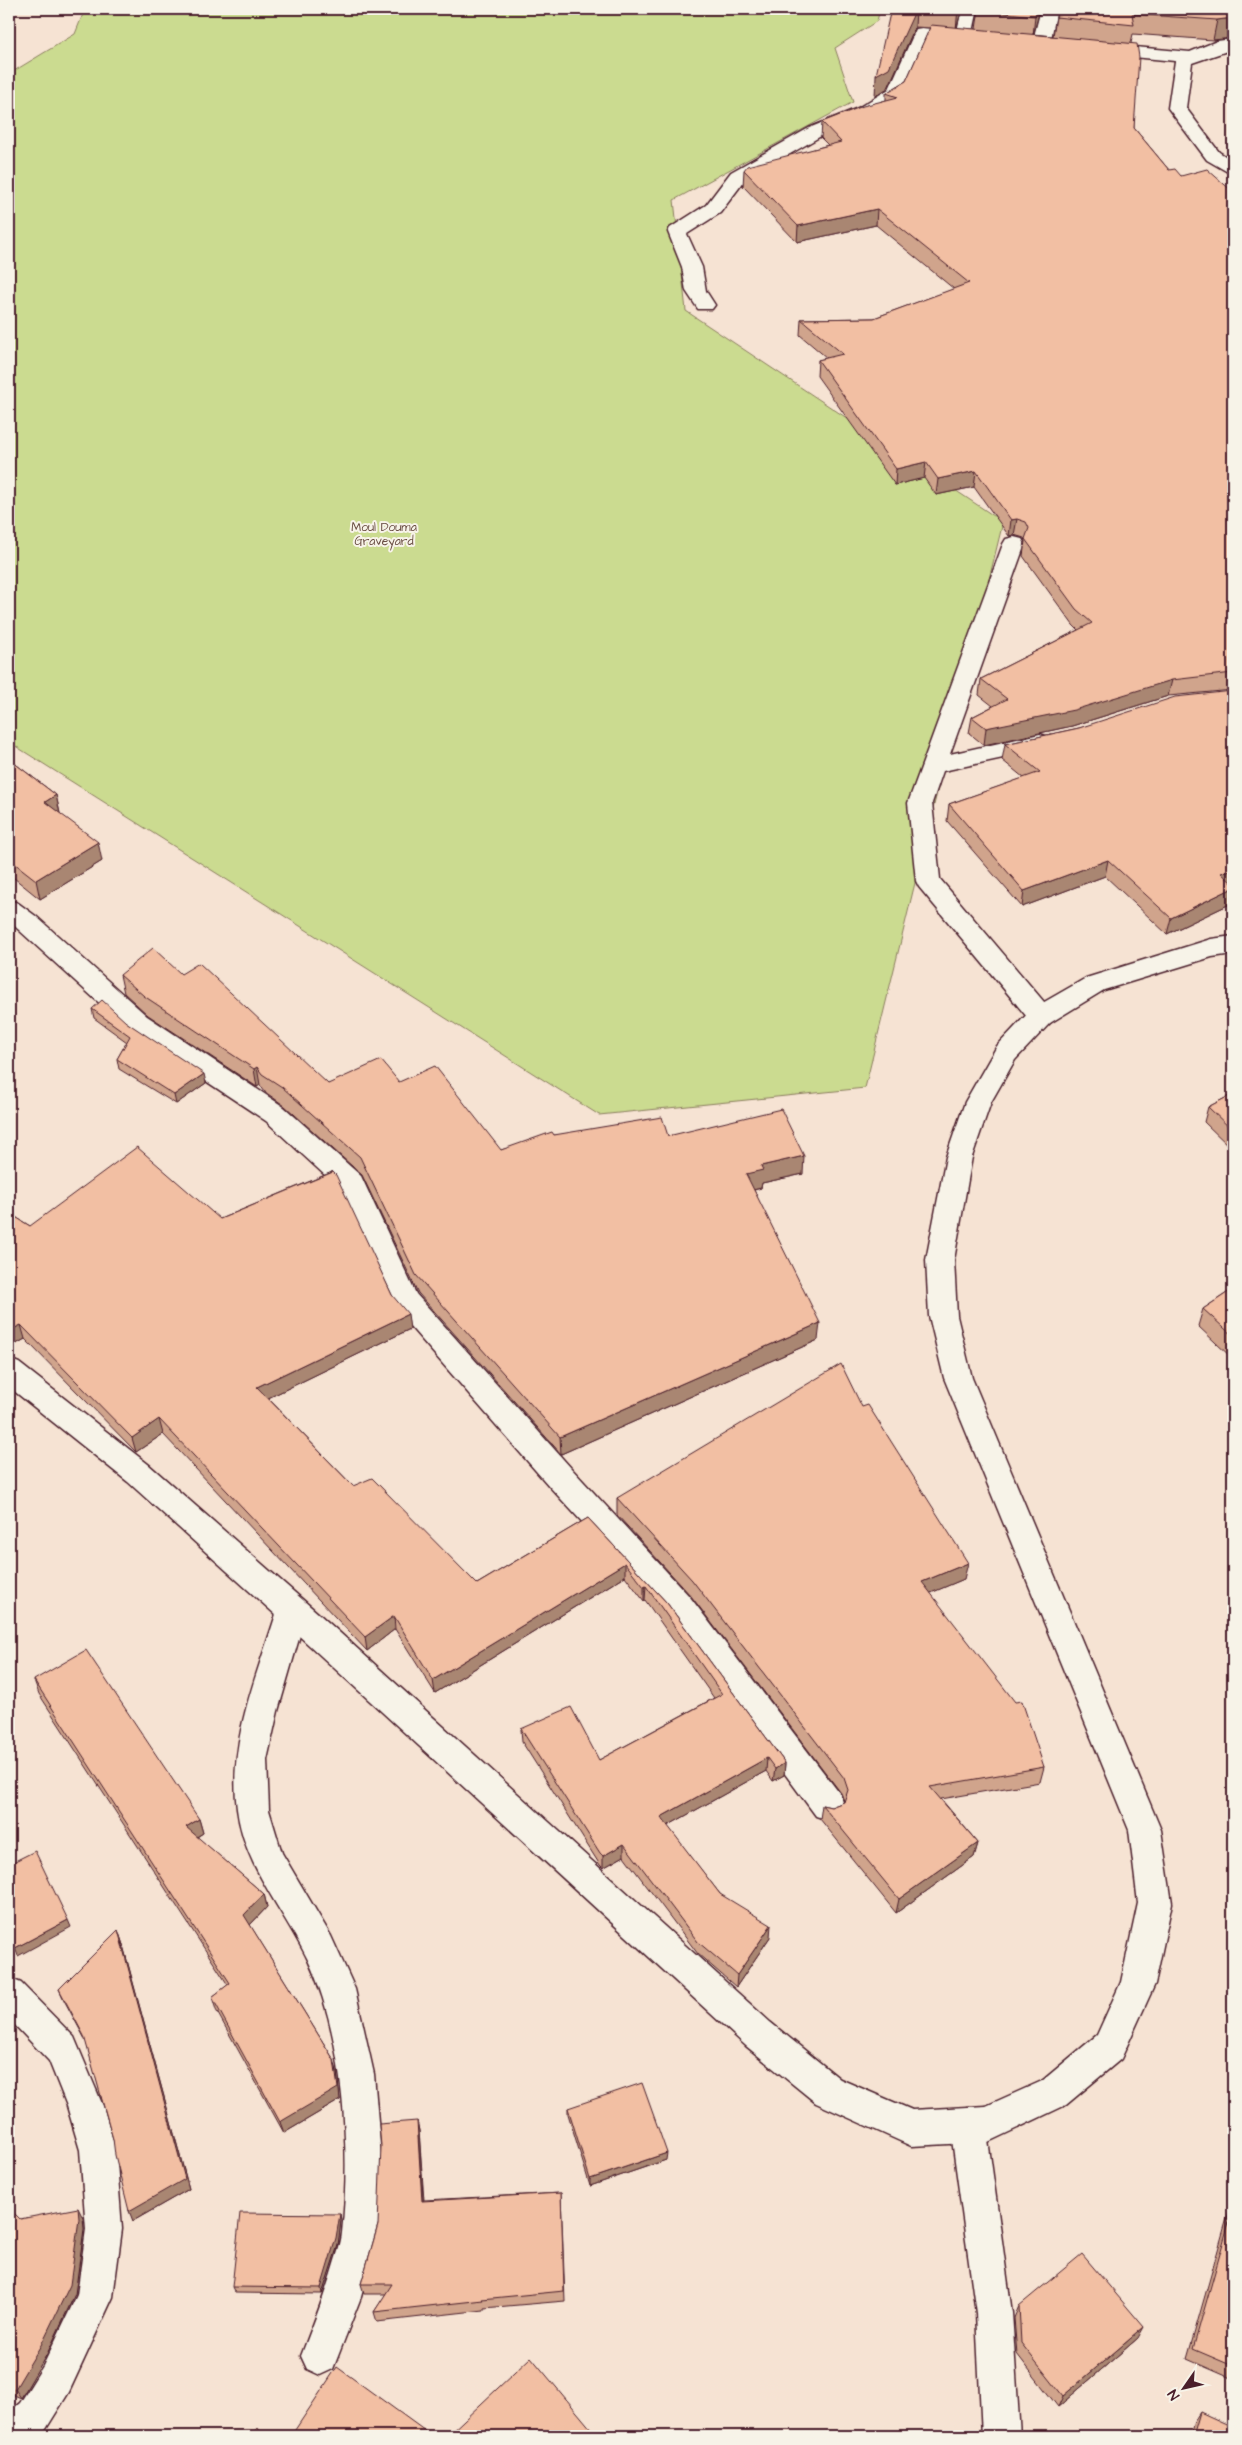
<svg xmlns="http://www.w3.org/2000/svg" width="1242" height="2445" font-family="'Architects Daughter',sans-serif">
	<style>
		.green { fill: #cbdb90; stroke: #8a7d5e }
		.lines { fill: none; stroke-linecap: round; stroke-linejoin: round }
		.minor-casing { stroke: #4a1f2b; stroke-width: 3 }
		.secondary-casing { stroke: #4a1f2b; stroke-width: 3 }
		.minor { fill: #f7f3e8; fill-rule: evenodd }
		.secondary { fill: #f7f3e8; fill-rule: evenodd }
		.wall { fill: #d0a48c; stroke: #4a1f2b }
		.shaded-wall { fill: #a98672; stroke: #4a1f2b }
		.building { fill: #f2bfa3; stroke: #4a1f2b }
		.labels { text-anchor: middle; stroke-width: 4; stroke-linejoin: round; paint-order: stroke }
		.far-park-label { font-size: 12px; fill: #6a4e44; stroke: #f7f3e8 }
	</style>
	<rect width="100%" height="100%" fill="#f6e3d3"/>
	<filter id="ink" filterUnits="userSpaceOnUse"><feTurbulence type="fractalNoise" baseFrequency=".02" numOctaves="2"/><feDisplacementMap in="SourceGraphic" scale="10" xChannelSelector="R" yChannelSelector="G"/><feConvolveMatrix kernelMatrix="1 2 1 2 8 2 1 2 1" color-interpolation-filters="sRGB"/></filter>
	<g filter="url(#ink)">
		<!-- green -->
		<path class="green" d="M85 9H880L877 21 835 48 853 102 674 200 686 311 1003 522 865 1088 599 1115 9 742V74L75 34Z"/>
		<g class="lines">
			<defs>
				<path id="minor" d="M962 9H978L971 41 965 42 928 39 903 96 870 116 821 136 745 180 720 213 687 234 702 267 706 291 715 305 712 309H698L686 291 682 267 668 232 670 228 706 205 731 172 809 128 858 108 889 89 916 29 922 28 957 31Z
					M1041 9H1057L1050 44 1047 48H1035L1032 44Z
					M1233 39V49L1192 63 1186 108 1219 152 1233 161V175L1207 160 1168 108 1175 61 1102 54 1096 53 1093 49 1096 45 1102 44 1190 52 1217 41Z
					M1014 537 1022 539 1025 544 950 754 1040 734 1048 737 1052 742 1048 747 1040 750 943 771 932 803 940 879 1050 1009 1054 1016 1050 1023 1041 1025 1032 1023 919 887 916 881 908 803 1003 544 1006 539Z
					M9 900 18 903 37 917 147 1016 284 1107 361 1176 416 1294 571 1468 690 1597 840 1794 844 1805 840 1816 828 1820 816 1816 668 1615 549 1486 395 1309 340 1189 266 1121 129 1030 9 921Z
					M292 1598 303 1601 307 1611 278 1711 267 1760 269 1810 282 1853 331 1936 355 1989 374 2074 381 2157 378 2235 361 2297 333 2369 320 2375 307 2369 301 2356C313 2325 325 2295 334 2264 337 2254 341 2244 342 2233 351 2151 344 2036 308 1960 284 1910 244 1866 237 1809 228 1741 257 1675 277 1611L281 1601Z
					M9 1978 21 1983 74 2037 103 2106 116 2150 122 2229 113 2297 69 2392 46 2429 39 2436H9V2412L20 2403 43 2366 77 2295 86 2229 80 2150 67 2106 49 2061 9 2019Z
					M968 2107 980 2113 986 2125 1012 2313 1020 2436H982L976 2313 950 2125 956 2113Z"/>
				<path id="secondary" d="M1233 936V954L1212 957 1104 990 1050 1023 1015 1060 991 1102 972 1157 954 1260 957 1316 972 1378 1161 1830 1172 1903 1155 1984 1121 2059 1066 2105 988 2142 911 2146 816 2103 746 2046 297 1634 128 1482 9 1387V1359L19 1363 148 1464 319 1614 770 2022 840 2079 912 2110 986 2106 1042 2081 1097 2035 1121 1982 1138 1903 1129 1830 944 1378 929 1316 926 1260 946 1157 965 1102 997 1046 1032 1009 1086 978 1211 939Z"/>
			</defs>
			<!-- minor casing -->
			<use href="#minor" class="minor-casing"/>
			<!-- secondary casing -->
			<use href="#secondary" class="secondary-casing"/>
			<!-- minor -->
			<use href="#minor" class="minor"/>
			<!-- secondary -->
			<use href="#secondary" class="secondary"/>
		</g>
		<!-- wall -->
		<path class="wall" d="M891 9H962L956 28 976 29 979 9H1040L1033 34 1053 36 1056 17 1233 9V38L1213 40 1133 34 1131 43 1134 128 1169 170 1181 176 1233 192V690L1168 696 1072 726 984 745 969 733 972 717 993 706 979 695 981 679 1078 630 1073 625 1023 556 1025 541 1024 538 1014 535 1009 536 974 487 936 495 924 478 895 485 817 376 818 360 827 358 800 335 801 319 874 318 954 289 876 225 797 242 743 186 744 170 828 145 821 138 822 122 886 100V93L906 81 930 28 915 27 888 88 875 96Z
			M1233 691V898L1232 903 1167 934 1105 876 1022 907 947 821 949 804 1024 778 1002 760 1005 744 1079 728Z
			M9 759 56 795 60 813 102 861 40 899 9 874Z
			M181 974 328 1084 399 1082 501 1150 554 1135 668 1136 803 1174 762 1183 761 1188 754 1190 818 1340 561 1454 418 1293 362 1175 285 1106 265 1092 260 1085 257 1087 148 1015 124 993 120 975Z
			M92 1009 126 1022 206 1083 176 1104 119 1069 117 1059 127 1042 94 1018Z
			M1233 1094V1150L1204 1122 1208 1107Z
			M332 1171 392 1295 410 1329 268 1398 353 1486 477 1584 588 1518 667 1603 785 1763 784 1775 773 1781 766 1771 667 1826 720 1894 770 1937 736 1987 698 1954 624 1856 603 1868 600 1865 522 1742 521 1729 599 1760 714 1698 645 1600 644 1601 625 1576 435 1693 395 1629 367 1651 163 1434 136 1452 25 1339 9 1348V1213L30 1226 220 1219 332 1172Z
			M1233 1289V1359L1198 1326 1203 1309Z
			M862 1407 964 1579 930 1593 1044 1767 1040 1782 941 1799 978 1843 974 1857 896 1913 820 1819 822 1805 831 1807 844 1802V1801L841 1793 691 1596 617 1515V1498Z
			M34 1680 199 1819 203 1833 197 1837 264 1894 267 1907 250 1925 334 2060 337 2072 340 2100 284 2133 216 2010 212 1997 228 1985 39 1694Z
			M118 1930 122 1942 189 2189 133 2221 113 2139 86 2041 64 2000 59 1989Z
			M568 2108 666 2160 590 2186 568 2114Z
			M417 2121 419 2131 424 2200 561 2193 565 2301 484 2308V2310L377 2322 374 2312 386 2294H364L361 2284 378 2225Z
			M1233 2197V2379L1187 2359Z
			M9 2208 20 2219 83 2218 84 2229 75 2294 47 2354 21 2398 9 2393Z
			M340 2214 341 2220 338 2245 322 2294 235 2293 232 2287Z
			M1019 2306 1138 2338 1058 2407 1017 2354 1014 2318Z
			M1200 2412 1233 2436H1190L1194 2421Z"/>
		<!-- shaded-wall -->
		<path class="shaded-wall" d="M916 9 915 27 888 88 875 96 876 75Z
			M958 9H962L956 29Z
			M1037 9H1040L1033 36 1035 16Z
			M1233 18V38L1213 40 1217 20Z
			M877 209 876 225 797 242 798 226Z
			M926 462 924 478 895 485 896 469Z
			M976 471 974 487 936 495 938 479Z
			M1017 519 1014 535 1009 536 1011 520Z
			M1172 680 1168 696 1072 726 984 745 986 728Z
			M56 795 60 814 45 802Z
			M98 842 102 861 40 899 36 880Z
			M1108 860 1105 876 1022 907 1024 891Z
			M1233 869V884L1217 890 1221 873Z
			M1233 888V898L1232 903 1167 934 1171 918Z
			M257 1067 260 1085 257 1087 254 1069Z
			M204 1074 206 1083 176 1104 174 1095Z
			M804 1156 803 1174 762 1183 761 1188 745 1192 746 1174 761 1166Z
			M408 1314 410 1329 260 1402 257 1387Z
			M820 1323 818 1340 561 1454 560 1437Z
			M21 1325 25 1339 9 1348V1331Z
			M159 1419 163 1434 136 1452 132 1438Z
			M625 1563V1576L435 1693 433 1680Z
			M968 1563 964 1579 919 1598 922 1582Z
			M646 1586 645 1600 644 1601V1587Z
			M394 1616 395 1629 367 1651 365 1637Z
			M767 1758 766 1771 660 1830 661 1817Z
			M785 1763 784 1775 773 1781 775 1769Z
			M199 1819 203 1833 190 1841 186 1827Z
			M978 1843 974 1857 896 1913 899 1899Z
			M624 1844V1856L603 1868V1856Z
			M264 1894 267 1907 247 1928 244 1915Z
			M68 1920 71 1927 18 1956 15 1948Z
			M771 1925 770 1937 736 1987 737 1975Z
			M118 1930 122 1942 189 2189 133 2221 129 2211Z
			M334 2060 337 2072 340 2100 284 2133 280 2122Z
			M417 2121 419 2131 424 2211 422 2201Z
			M667 2153 666 2160 590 2186V2179Z
			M78 2208 83 2218 84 2229 75 2294 47 2354 21 2398 15 2389Z
			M340 2214 341 2220 338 2245 322 2294 321 2288Z
			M1144 2327 1138 2338 1058 2407 1063 2396Z"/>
		<!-- building -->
		<path class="building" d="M891 9H916L889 68 876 75Z
			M979 9H1037L1035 16 978 10Z
			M1058 9H1233V18L1217 20 1132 14 1134 25 1056 17Z
			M931 25 1137 44 1139 57 1134 128 1169 170 1175 169 1181 176 1207 169 1233 192V673L1172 680 1074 710 986 728 972 717 1007 699 981 679 1092 623 1076 609 1025 539 1029 528 1026 522 1017 519 1011 520 976 471 938 479 926 462 896 469 818 360 843 354 801 319 874 318 969 283 877 209 798 226 744 170 747 166 841 142 822 122 863 106 898 97 886 93 906 81Z
			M1233 691V869L1221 873 1233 884V888L1171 918 1108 860 1024 891 949 804 1040 772 1005 744 1079 728 1175 697Z
			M9 759 56 795 45 802 98 842 36 880 9 859Z
			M153 948 181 974 199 963 328 1084 381 1060 399 1082 435 1066 501 1150 552 1132 554 1135 662 1117 668 1136 781 1109 804 1156 761 1166 763 1170 746 1174 820 1323 560 1437 416 1275 360 1157 282 1087 262 1074 257 1067 254 1069 144 996 120 975Z
			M102 1000 126 1022 204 1074 174 1095 117 1059 130 1036 92 1009Z
			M1233 1094V1131L1208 1107Z
			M137 1147 220 1219 333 1172 332 1171 336 1175 392 1295 408 1314 257 1387 353 1486 372 1478 477 1584 588 1518 667 1603 785 1763 775 1769 767 1758 661 1817 720 1894 771 1925 737 1975 698 1942 624 1844 603 1856 600 1853 521 1729 571 1707 599 1760 722 1694 646 1586 644 1587 625 1563 433 1680 394 1616 365 1637 159 1419 132 1438 21 1325 9 1331V1213L30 1226Z
			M1233 1289V1336L1203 1309Z
			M841 1364 862 1407 868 1405 968 1563 922 1582 1015 1702 1022 1701 1044 1767 930 1787 978 1843 899 1899 822 1805 831 1807 844 1802 848 1790 844 1778 692 1580 617 1498Z
			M86 1650 199 1819 186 1827 264 1894 244 1915 334 2060 338 2088 280 2122 212 1997 230 1983 34 1680Z
			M35 1851 68 1920 15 1948 9 1935V1864Z
			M118 1930 185 2179 129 2211 115 2155 113 2139 84 2036 59 1989Z
			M642 2083 667 2153 590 2179 568 2108Z
			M417 2121 422 2201 561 2193 564 2291 482 2299 483 2300 374 2312 392 2284H361L378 2225 381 2146 379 2124Z
			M9 2208 20 2219 78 2208 79 2219 70 2285 41 2345 15 2389 9 2387Z
			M1233 2208V2366L1193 2349Z
			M240 2213 340 2214 336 2238 321 2288 232 2287Z
			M1082 2254 1144 2327 1063 2396 1021 2343 1019 2306Z
			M531 2357 597 2436H447Z
			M337 2367 432 2436H291Z
			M1200 2412 1233 2427V2436H1193Z
			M258 2428 263 2436H248Z"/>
	</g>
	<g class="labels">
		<!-- far-park labels -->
		<g class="far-park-label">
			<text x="384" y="531">Moul Douma<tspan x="384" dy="14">Graveyard</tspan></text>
		</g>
	</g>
	<!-- margin -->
	<rect width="1242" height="2445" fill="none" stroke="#f7f3e8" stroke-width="30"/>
	<rect x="15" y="15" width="1212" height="2415" fill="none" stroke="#4a1f2b" stroke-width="2" filter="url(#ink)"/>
	<!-- north arrow -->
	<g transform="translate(1184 2388) rotate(236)" stroke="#f7f3e8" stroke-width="4" paint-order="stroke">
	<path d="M0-4L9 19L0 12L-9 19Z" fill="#4a1f2b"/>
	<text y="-8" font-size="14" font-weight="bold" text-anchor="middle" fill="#4a1f2b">N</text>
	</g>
</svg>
